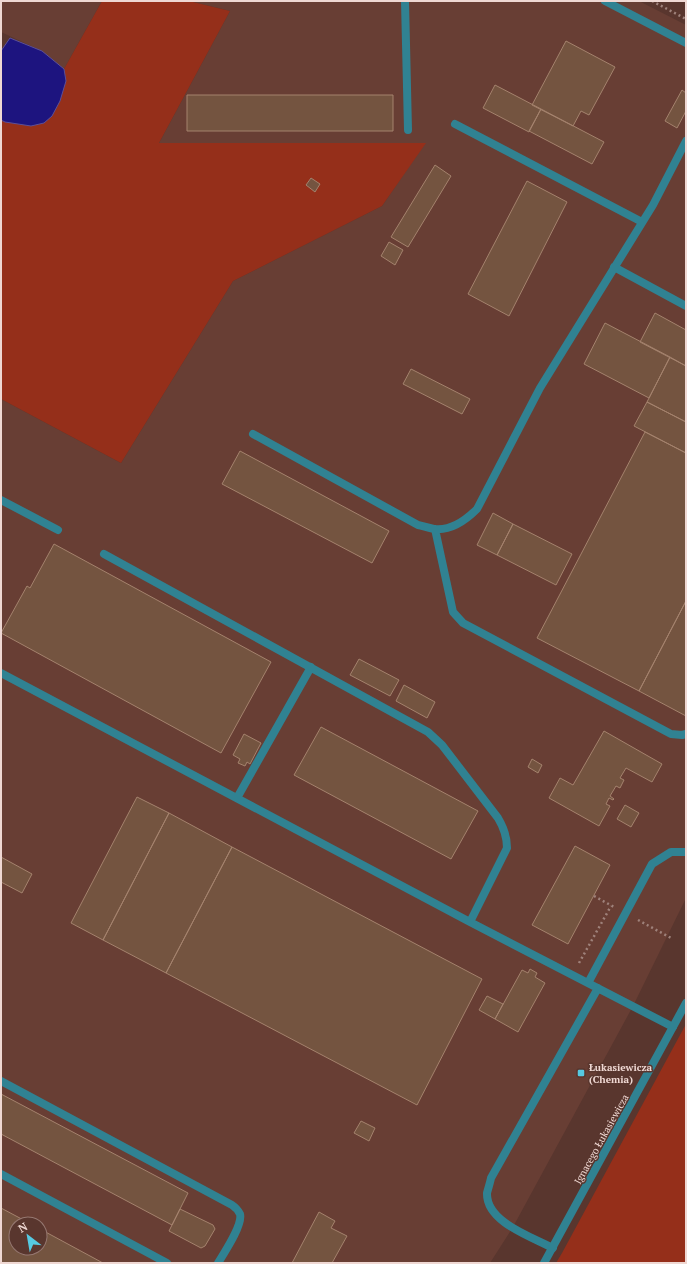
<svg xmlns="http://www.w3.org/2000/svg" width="687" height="1264" font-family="'PT Serif',serif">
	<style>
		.built { fill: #683e34; fill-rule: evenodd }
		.green { fill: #952f1a }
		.water { fill: #1d147f; stroke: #5c4f98 }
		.building { fill: #745440; stroke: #a4826d }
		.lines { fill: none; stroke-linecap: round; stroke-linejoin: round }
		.path { stroke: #9f827b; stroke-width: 2.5; stroke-dasharray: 2 3; stroke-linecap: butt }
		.service { stroke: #308292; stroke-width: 8 }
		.minor { stroke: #308292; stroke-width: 8 }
		.poi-dot { fill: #56c9e1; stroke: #59362e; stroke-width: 1.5 }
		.labels { text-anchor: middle; stroke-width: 3; stroke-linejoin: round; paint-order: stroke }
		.poi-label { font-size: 10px; font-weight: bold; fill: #efd8d3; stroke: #59362e; text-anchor: start }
		.street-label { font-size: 10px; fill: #efd8d3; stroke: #59362e }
	</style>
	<rect width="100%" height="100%" fill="#59362e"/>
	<!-- built -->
	<path class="built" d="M1 1H102L64 69 42 51 1 32Z
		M189 1H639L686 25V898L633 1006 513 1227 490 1263H1V399L121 463 233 281 382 206 425 143H159L230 11ZM16 1224H40V1248H16Z"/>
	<!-- green -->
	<path class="green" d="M102 1H189L230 11 159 143H426L382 206 233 281 121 463 1 399V120L5 122 66 81 64 69Z
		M686 1024V1263H556L562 1253Z"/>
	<!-- water -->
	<path class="water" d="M10 38 42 51 64 69 66 81 60 101 52 116 44 123 31 126 5 122 1 120V51Z"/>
	<!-- building -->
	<path class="building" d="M566 41 615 67 589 115 581 111 573 126 532 105Z
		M495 85 541 109 529 132 483 108Z
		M682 90 686 93V111L677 128 665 121Z
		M187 95H393V131H187Z
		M541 109 604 142 592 164 529 131Z
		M435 165 451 176 408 247 391 237Z
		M311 178 320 184 315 192 306 185Z
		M527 181 567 202 509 316 468 294Z
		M389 242 403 250 395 265 381 256Z
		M655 313 686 330V366L640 342Z
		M605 323 670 357 649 398 584 364Z
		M670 357 686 366V422L647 402Z
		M411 369 470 399 462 414 403 384Z
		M647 402 686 422V453L634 426Z
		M645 432 686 453V601L639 691 537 638Z
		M240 451 389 531 372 563 222 484Z
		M493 513 513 524 497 555 477 545Z
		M513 524 572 554 556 585 497 555Z
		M54 544 271 662 221 753 1 633 27 586 30 588Z
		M686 601V716L639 691Z
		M359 659 399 680 390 696 350 675Z
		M404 685 435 702 427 718 396 701Z
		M321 727 478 811 451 859 294 775Z
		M604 731 662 764 652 782 626 768 620 778 624 780 620 788 616 786 610 796 614 799 613 800 609 798 606 804 610 806 599 826 549 798 560 778 573 785Z
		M244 734 261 743 250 764 247 762 245 766 238 763 240 759 233 755Z
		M532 759 542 765 538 773 528 767Z
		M137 797 169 813 103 940 71 923Z
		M625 805 639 813 631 827 617 819Z
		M169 813 232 847 166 973 103 940Z
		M575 846 610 865 568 944 532 925Z
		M232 847 482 979 417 1105 166 973Z
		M1 857 32 874 22 893 1 882Z
		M530 969 537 973 535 977 545 983 518 1032 495 1019 522 970 528 973Z
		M487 996 503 1004 495 1019 479 1010Z
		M1 1094 188 1193 172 1225 1 1134Z
		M361 1121 375 1128 369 1141 354 1133Z
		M1 1208 31 1224H16V1248H40V1229L103 1263H1Z
		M180 1209 213 1225 215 1229 205 1246 201 1248 169 1231Z
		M319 1212 335 1221 331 1228 347 1236 332 1263H292Z"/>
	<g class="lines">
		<!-- path -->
		<path class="path" d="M652 1 686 19
			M594 896 614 907
			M638 920 671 938
			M579 963 611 906"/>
		<!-- service -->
		<path class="service" d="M405 1 408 130
			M605 1 686 43
			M455 124 642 222
			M614 267 686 306
			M253 434 418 525C423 526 428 528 434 529 450 531 466 520 477 509L540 388 653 205 686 141
			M1 500 58 530
			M435 529 453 612 463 623 671 734 682 735 686 734
			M104 554 428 732 442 745 498 818C504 828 507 836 507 848L470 922
			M1 673 470 922 673 1027
			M237 798 311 667
			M588 983 652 864 671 852H686
			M1 1081 232 1205C235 1207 238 1210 240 1214 243 1225 224 1253 218 1263
			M1 1174 167 1263
			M553 1248C532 1237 486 1222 487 1193 488 1189 490 1183 491 1178L598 988"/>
		<!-- minor -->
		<path class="minor" d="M544 1263 686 1003"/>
	</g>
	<!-- markers -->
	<rect class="poi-dot" x="577" y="1069" width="8" height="8" rx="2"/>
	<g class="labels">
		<!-- poi labels -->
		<g class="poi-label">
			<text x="589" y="1071">Łukasiewicza<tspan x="589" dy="12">(Chemia)</tspan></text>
		</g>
		<!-- street labels -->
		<g class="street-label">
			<text transform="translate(601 1139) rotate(-61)" y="4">Ignacego Łukasiewicza</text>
		</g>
	</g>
	<!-- border -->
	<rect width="687" height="1264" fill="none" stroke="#efd8d3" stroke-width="4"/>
	<!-- north arrow -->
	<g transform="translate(28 1236) rotate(329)"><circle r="19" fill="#59362e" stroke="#957770"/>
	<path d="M0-3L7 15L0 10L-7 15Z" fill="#56c9e1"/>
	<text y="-6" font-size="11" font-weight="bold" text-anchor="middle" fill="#efd8d3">N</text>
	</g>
</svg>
